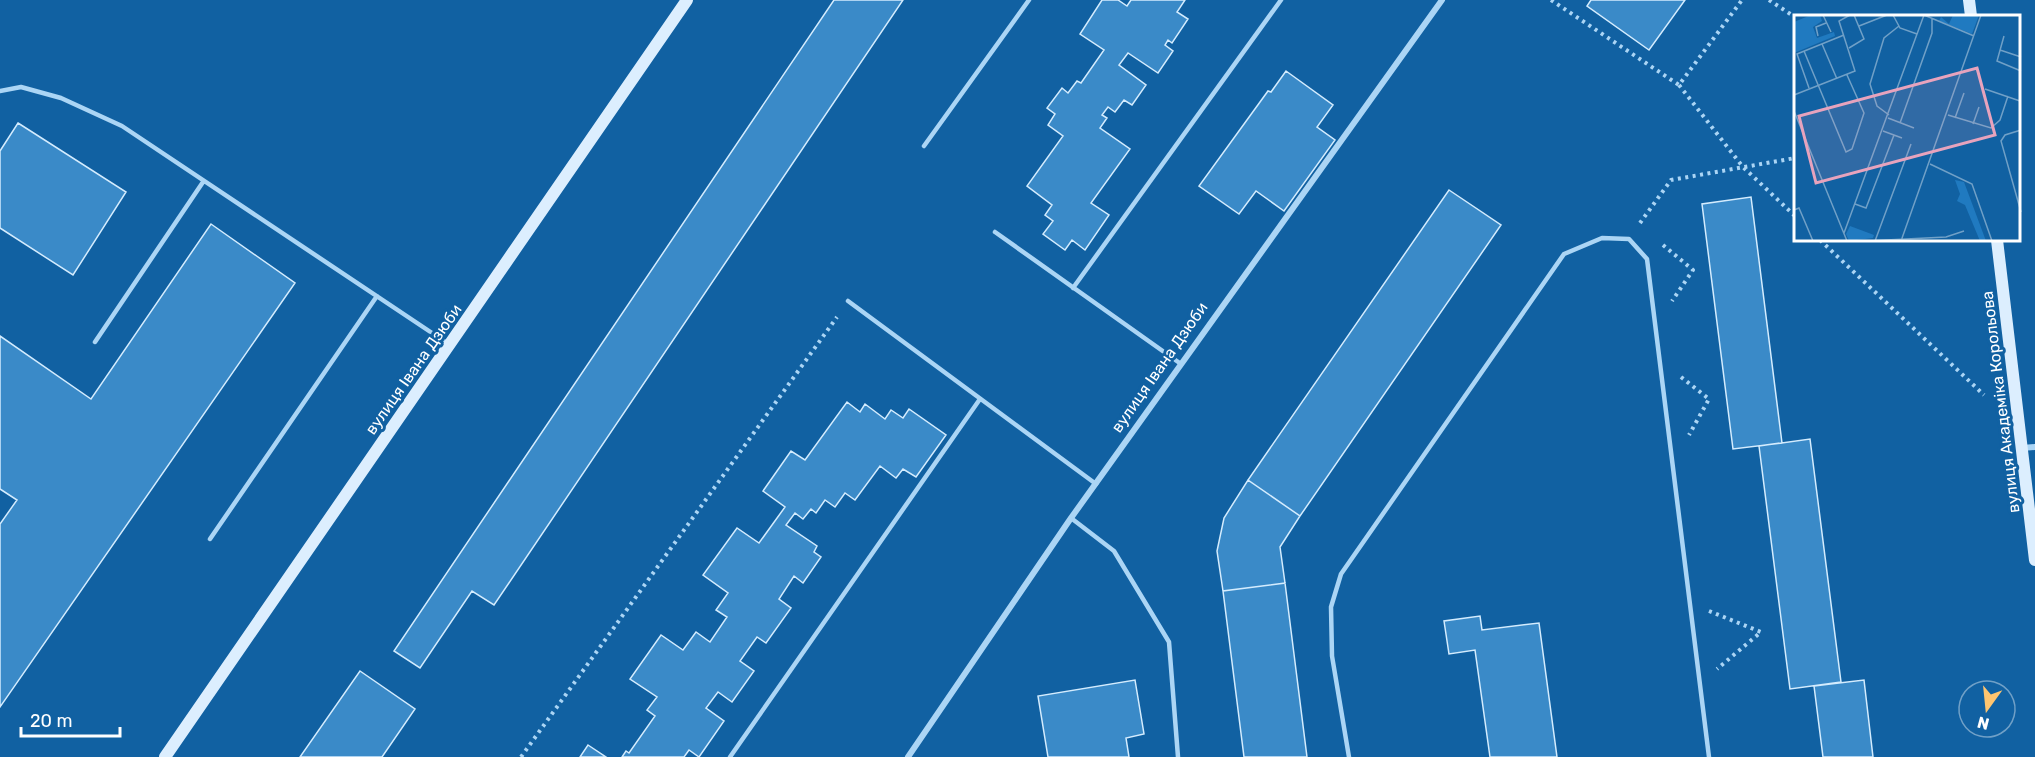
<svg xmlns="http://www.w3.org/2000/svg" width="2035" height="757" font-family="Rubik,sans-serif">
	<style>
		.building { fill: #3a8ac8; stroke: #d4ecfe; stroke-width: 1.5 }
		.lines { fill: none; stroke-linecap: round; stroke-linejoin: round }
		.path { stroke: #abd5f5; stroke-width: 4; stroke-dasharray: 3 4.5; stroke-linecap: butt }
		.lane { stroke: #abd5f5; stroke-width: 4.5 }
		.street { stroke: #abd5f5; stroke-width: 6 }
		.secondary { stroke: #dceefe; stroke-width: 12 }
		.labels { text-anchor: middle; stroke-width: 6; stroke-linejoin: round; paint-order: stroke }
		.street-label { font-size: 16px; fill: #fff; stroke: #1161a2 }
		.inset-road { fill: none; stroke: #70a0c7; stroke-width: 1.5 }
		.view { fill: #e7a3bd; fill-opacity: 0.15; stroke: #e7a3bd; stroke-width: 3 }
		.inset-edge { fill: none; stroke: #fff; stroke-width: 3 }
	</style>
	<rect width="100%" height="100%" fill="#1161a2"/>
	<!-- building -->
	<path class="building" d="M834 0H903L494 605 472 591 420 668 394 651Z
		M1102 0H1118L1127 6 1131 0H1185L1177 12 1188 19 1172 43 1168 40 1165 45 1173 51 1158 73 1128 53 1119 65 1146 85 1132 105 1124 100 1115 112 1108 107 1102 115 1107 118 1100 128 1130 149 1091 203 1109 215 1085 250 1072 240 1065 250 1043 234 1053 221 1045 215 1052 205 1027 186 1063 136 1048 125 1055 114 1047 108 1062 88 1068 93 1077 81 1081 83 1104 50 1080 34Z
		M1591 0H1685L1649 50 1587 6Z
		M1286 71 1333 105 1317 127 1335 140 1284 211 1256 191 1239 214 1199 186 1268 91 1271 92Z
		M18 123 126 192 73 275 0 228V151Z
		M1449 190 1501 225 1300 516 1248 480Z
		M1751 197 1782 443 1733 449 1702 204Z
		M211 224 295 283 0 707V524L17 500 0 489V336L91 399Z
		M847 402 860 412 865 404 885 419 891 410 903 418 909 409 946 435 916 477 903 469 896 478 880 466 855 500 845 493 835 507 825 500 816 513 811 509 803 519 795 513 786 525 817 546 814 552 821 557 803 583 794 576 779 599 791 608 766 643 757 637 740 661 754 671 732 702 718 692 706 708 724 721 699 757 689 750 684 757H622L626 751 629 753 655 716 647 710 657 697 630 679 661 635 683 650 696 632 710 642 727 617 716 610 728 593 703 575 737 528 759 543 785 507 763 491 791 451 805 460Z
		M1810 439 1841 682 1790 689 1759 446Z
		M1248 480 1300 516 1280 547 1285 583 1223 591 1217 551 1224 518Z
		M1285 583 1307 757H1244L1223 591Z
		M1480 616 1482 630 1539 623 1557 757H1490L1475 650 1449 654 1444 621Z
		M360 671 415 709 382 757H300Z
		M1135 680 1144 734 1126 738 1129 757H1048L1038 696Z
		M1864 680 1873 757H1823L1814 686Z
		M588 745 606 757H580Z"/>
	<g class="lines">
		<!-- path -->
		<path class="path" d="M1551 0 1679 85 1742 0
			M1769 0 1795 17
			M1679 85 1743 167 1795 216
			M1640 223 1671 180 1795 158
			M1820 240 1984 395
			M1663 245 1693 270 1672 301
			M1681 377 1709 399 1689 435
			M1709 611 1761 632 1717 669
			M521 757 837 317"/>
		<!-- lane -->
		<path class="lane" d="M0 91 21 87 61 98 122 126 447 343
			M924 146 1029 0
			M995 232 1181 364
			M1073 288 1281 0
			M848 301 1096 484
			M95 342 203 182
			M1071 518 1114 551 1169 642 1178 757
			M210 539 377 296
			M730 757 980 399
			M1349 757 1332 656 1331 607 1341 574 1564 254 1602 238 1629 239 1647 259 1709 757"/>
		<!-- street -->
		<path class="street" d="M2022 448 2035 447
			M908 757 1071 518 1442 0"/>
		<!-- secondary -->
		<path class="secondary" d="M1969 0 1971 16
			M1997 240 2035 560
			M165 757 687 0"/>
	</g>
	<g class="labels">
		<!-- street labels -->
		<g class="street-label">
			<text transform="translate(1159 367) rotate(-55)" y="6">вулиця Івана Дзюби</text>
			<text transform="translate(413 369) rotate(-55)" y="6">вулиця Івана Дзюби</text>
			<text transform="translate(2000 402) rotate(-97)" y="6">вулиця Академіка Корольова</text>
		</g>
	</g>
	<!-- overview -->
	<g transform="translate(1794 15)">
		<rect width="226" height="226" fill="#1161a2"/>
		<path d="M17 0H26L28 6 19 12 23 23 40 17 41 21 0 38V7ZM159 0H185L178 19 145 6 147 2 155 9ZM161 165 170 167 192 226H186L171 190 163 186 166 179ZM56 211 80 220 79 223 55 226 52 219Z" fill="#207ac0"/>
		<path class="inset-road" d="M29 0 37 17M99 0 106 13 123 19M130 0 180 21M65 11 93 0M24 21 22 12 32 8M210 21 203 46 227 56M28 29 43 64M55 33 70 24 60 0M206 35 227 42M10 36 52 137 58 134 70 98 53 60M15 73 3 39 50 20M191 74 226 86M0 80 61 56 45 6 56 0M0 96 53 226M95 100 83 91 76 69 90 23 105 11M154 100 197 113 206 105 214 81M94 103 120 113M161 103 170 78M106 108 138 18V4M179 109 185 92M227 115 211 120 207 126 227 197M89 116 108 123M136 149 178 169 198 226M61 189 72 193 100 120M0 195 5 193 19 226M50 218 130 0M72 226 152 222 170 216M81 226 117 129M107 226 187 0"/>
		<path class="view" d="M183 53 201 120 22 168 5 101Z"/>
		<rect width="226" height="226" class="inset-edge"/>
	</g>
	<!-- north arrow -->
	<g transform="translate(1987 709) rotate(195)"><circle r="28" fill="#1161a2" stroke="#70a0c7" stroke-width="1.5"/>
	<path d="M0-4.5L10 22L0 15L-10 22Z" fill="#ffc56f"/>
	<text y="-9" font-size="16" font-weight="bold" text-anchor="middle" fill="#ffffff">N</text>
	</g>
	<!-- scale -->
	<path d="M21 727v9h99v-9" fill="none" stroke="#ffffff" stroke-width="3"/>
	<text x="30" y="727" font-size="18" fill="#ffffff" stroke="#1161a2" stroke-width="4.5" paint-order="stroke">20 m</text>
</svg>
